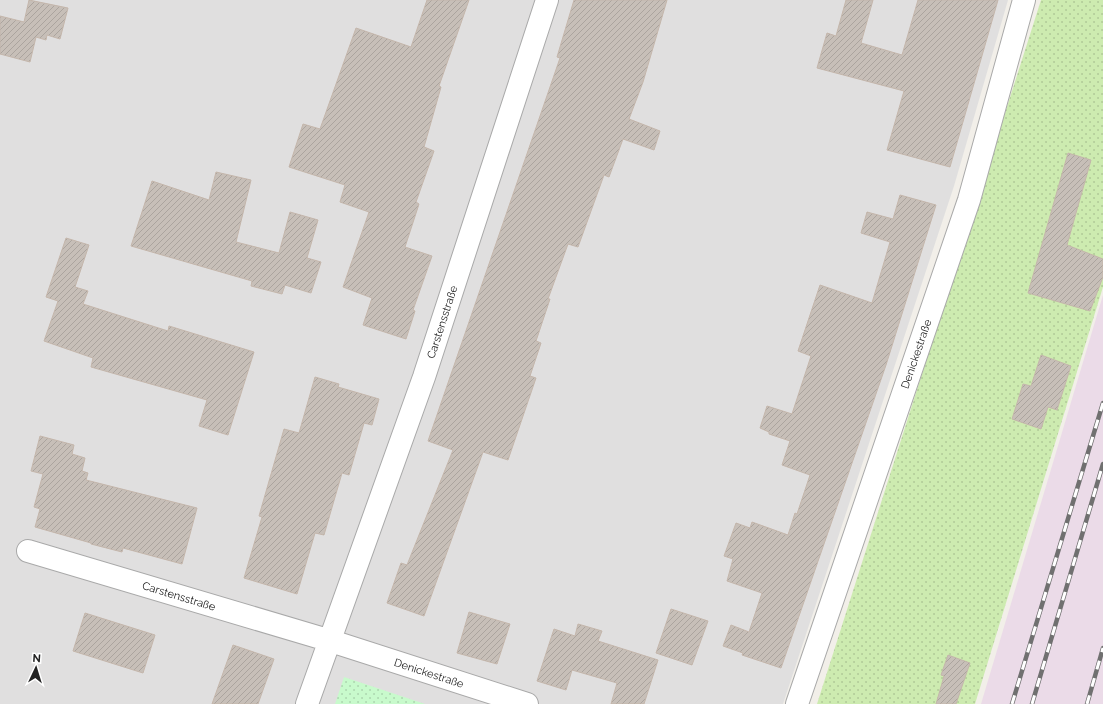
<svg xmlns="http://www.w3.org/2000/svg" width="1103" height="704" font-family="Raleway,sans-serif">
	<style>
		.residential { fill: #e0dfdf }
		.industrial { fill: #ebdbe8 }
		.grass { fill: url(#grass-dots) }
		.park { fill: url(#park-dots) }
		.building { fill: url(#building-hatch); stroke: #c4b6ab }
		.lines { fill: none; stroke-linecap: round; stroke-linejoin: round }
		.minor-casing { stroke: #a9a9a9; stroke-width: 24 }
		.minor { stroke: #fff; stroke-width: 22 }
		.rail-casing { stroke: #707070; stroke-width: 4.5 }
		.rail { stroke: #fff; stroke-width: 3; stroke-dasharray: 9; stroke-linecap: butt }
		.labels { text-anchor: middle; stroke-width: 3; stroke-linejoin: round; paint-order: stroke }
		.street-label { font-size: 11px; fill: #222; stroke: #fff }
	</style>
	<defs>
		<pattern id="grass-dots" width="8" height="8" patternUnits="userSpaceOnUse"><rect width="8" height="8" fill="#cdebb0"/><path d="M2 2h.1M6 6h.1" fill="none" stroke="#b0c997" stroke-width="1.8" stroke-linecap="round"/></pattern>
		<pattern id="park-dots" width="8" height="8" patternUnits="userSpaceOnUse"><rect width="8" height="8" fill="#c8facc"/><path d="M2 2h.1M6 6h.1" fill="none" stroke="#acd6af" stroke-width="1.8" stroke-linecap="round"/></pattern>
		<pattern id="building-hatch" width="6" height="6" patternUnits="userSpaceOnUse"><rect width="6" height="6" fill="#c7bfb8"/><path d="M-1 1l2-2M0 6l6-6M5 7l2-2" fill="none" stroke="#aba49e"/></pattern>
	</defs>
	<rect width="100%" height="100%" fill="#f2efe9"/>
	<!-- residential -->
	<path class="residential" d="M0 0H1008L954 186 783 704H0Z"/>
	<!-- industrial -->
	<path class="industrial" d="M1103 295V704H981Z"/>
	<!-- grass -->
	<path class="grass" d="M1041 0H1103V287L975 704H817Z"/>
	<!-- park -->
	<path class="park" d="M344 677 425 704H335Z"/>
	<!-- building -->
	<path class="building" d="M29 0 68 8 60 39 47 35 46 40 36 37 30 62 0 54V16L24 22Z
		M427 0H469L439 86 441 87 424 147 434 151 416 202 419 204 405 247 432 256 413 310 415 311 406 339 363 325 372 298 343 287 369 212 340 202 345 185 289 167 303 124 320 129 356 28 411 47Z
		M574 0H667L643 82 629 119 660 131 654 150 623 139 609 177 604 175 578 247 568 244 548 299H550L536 341 541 343 530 376 536 378 508 460 483 452 424 616 387 603 401 563 407 565 453 450 428 441 560 58 557 57Z
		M846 0H873L861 43 902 55 918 0H998L950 167 887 150 904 91 817 68 827 33 836 36Z
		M1068 153 1091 160 1067 245 1103 259V277L1090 311 1028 293Z
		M216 172 251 180 236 242 279 253 290 212 318 220 307 258 321 262 311 293 285 285 282 294 251 286 252 281 131 246 152 181 209 200Z
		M900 195 936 205 886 365 781 668 742 655 743 653 723 646 731 625 749 632 762 593 727 581 733 559 724 556 736 523 750 528 752 522 788 535 795 513 797 514 810 475 782 465 790 441 769 434V432L760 428 767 406 792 414 811 356 798 351 820 285 872 303 890 242 861 233 867 212 893 219Z
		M66 238 89 245 75 287 88 291 83 304 168 331 169 326 254 352 228 435 199 426 207 400 91 367 93 358 44 341 58 301 46 297Z
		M1041 355 1071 366 1057 410 1048 407 1041 429 1012 419 1023 384 1031 386Z
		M315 377 339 384 338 387 379 399 372 425 364 423 349 475 342 473 324 535 315 533 297 594 244 578 262 517 259 516 284 429 299 433Z
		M40 436 74 445 72 454 85 458 82 471 88 473 86 480 197 508 182 564 123 548 122 552 91 544V543L35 527 40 509 34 507 43 474 31 471Z
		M671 609 708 621 692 665 656 653Z
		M469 612 510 624 497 664 457 653Z
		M85 613 155 635 143 673 73 651Z
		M578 624 602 631 598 641 658 660 644 704H611L617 683 572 670 566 690 537 681 554 629 575 636Z
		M233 645 274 659 258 704H212Z
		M948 655 970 663 956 704H936L944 676 941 675Z"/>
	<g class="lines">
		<defs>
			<path id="minor" d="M28 551 331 641 527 704
				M307 704 424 377 547 0
				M797 704 969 200 1024 0"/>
		</defs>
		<!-- minor casing -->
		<use href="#minor" class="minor-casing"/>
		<!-- minor -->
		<use href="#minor" class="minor"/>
		<defs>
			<path id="rail" d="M1012 704 1103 403
				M1032 704 1103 464
				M1087 704 1103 648"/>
		</defs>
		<!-- rail casing -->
		<use href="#rail" class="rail-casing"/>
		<!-- rail -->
		<use href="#rail" class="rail"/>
	</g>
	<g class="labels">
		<!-- street labels -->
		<g class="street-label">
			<text transform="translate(442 322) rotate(-72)" y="4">Carstensstraße</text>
			<text transform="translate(916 354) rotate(-71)" y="4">Denickestraße</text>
			<text transform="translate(179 596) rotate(17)" y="4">Carstensstraße</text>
			<text transform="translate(429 673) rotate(18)" y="4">Denickestraße</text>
		</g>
	</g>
	<!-- north arrow -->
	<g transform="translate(36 668) rotate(4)" stroke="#ffffff" stroke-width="3" paint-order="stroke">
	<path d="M0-3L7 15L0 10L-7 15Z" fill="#222222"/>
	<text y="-6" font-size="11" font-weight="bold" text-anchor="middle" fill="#222222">N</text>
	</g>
</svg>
